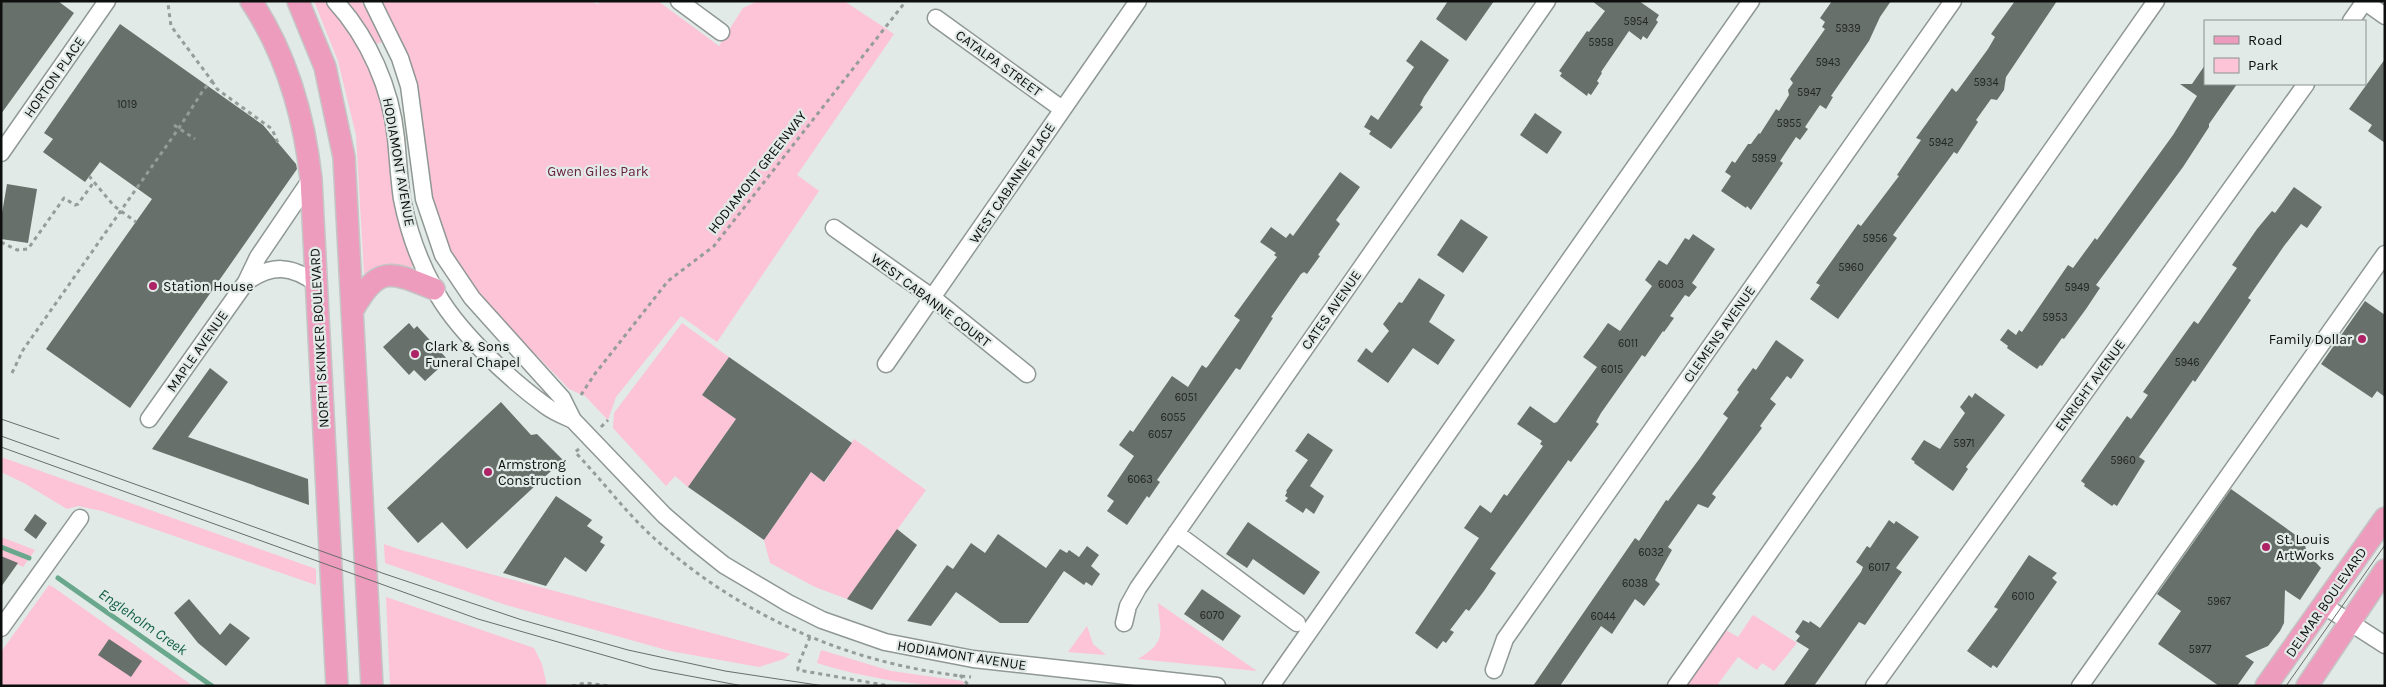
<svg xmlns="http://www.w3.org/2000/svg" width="2386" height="687" font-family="Karla,sans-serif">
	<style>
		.green { fill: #fdc3d6 }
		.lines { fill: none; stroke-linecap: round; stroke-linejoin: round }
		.stream { stroke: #6aa88d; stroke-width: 5 }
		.building { fill: #68706c }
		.minor-casing { stroke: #8f9893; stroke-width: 19 }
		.major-casing { stroke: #c5c5c5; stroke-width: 24 }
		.path { stroke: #959c99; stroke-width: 3; stroke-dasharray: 4 4; stroke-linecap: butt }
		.minor { stroke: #fff; stroke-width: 16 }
		.major { stroke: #ed9cbd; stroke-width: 21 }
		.tram { stroke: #676d6b; stroke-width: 1 }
		.poi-dot { fill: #ad2365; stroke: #e1eae6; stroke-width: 2 }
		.labels { text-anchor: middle; stroke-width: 4.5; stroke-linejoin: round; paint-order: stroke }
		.number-label { font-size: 11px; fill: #232726 }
		.street-label { font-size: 14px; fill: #0c0f0e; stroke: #e1eae6 }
		.park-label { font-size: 14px; fill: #692340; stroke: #e1eae6 }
		.poi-label { font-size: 14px; fill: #0c0f0e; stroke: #e1eae6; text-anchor: start }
		.water-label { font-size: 15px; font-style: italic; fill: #115f45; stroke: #e1eae6 }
	</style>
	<rect width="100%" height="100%" fill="#e1eae6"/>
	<!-- green -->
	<path class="green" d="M314 1H324C356 36 382 82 387 130 390 156 389 184 395 210 399 229 407 247 413 264L412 267 391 266 366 275 364 273 356 135 338 61Z
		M347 1H361L384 41 377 44Z
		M379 1H589L598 4 600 1H658L719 46 743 8 758 1H844L894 34 797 175 819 191 717 342 681 316 616 397 608 420 585 396 569 389C531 348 472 294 446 245 424 202 429 153 420 107 413 69 395 36 379 1Z
		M682 323 729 357 702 395 736 419 688 487 675 476 666 486 613 428 614 413Z
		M854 439 926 490 847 599 815 587 770 563 764 540 811 472 825 482Z
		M1 457 316 569V585L102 511 78 506 67 509 24 483 1 472Z
		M1 537 35 550 23 567 1 556Z
		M384 544 401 550 790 654 784 659 759 667 670 651 506 605 385 563Z
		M49 585 53 587 193 686H1V652Z
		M386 597 534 648 542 664 547 686H390Z
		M1158 603 1257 671 1138 659C1168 641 1160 632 1158 603Z
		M1753 615 1797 643 1774 671 1762 663 1757 670 1738 657 1718 684 1720 686H1687L1724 629 1738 637Z
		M1087 626 1093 644 1106 655 1068 652Z
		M821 650 891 671 963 681 965 686C915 686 864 678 817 663Z"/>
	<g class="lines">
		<!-- stream -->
		<path class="stream" d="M1 547 29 558
			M58 578 212 686"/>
	</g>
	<!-- building -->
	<path class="building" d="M1 1H58L74 13 1 114Z
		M1448 1H1494L1466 41 1436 19Z
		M1592 1H1639L1659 15 1656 20 1658 22 1647 39 1643 36 1641 40 1629 31 1601 72 1602 73 1597 81 1599 83 1591 95 1588 93 1587 96 1560 76 1562 73 1559 71 1587 31 1589 32 1605 11Z
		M1832 1H1891L1880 17 1869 41 1831 96 1833 97 1826 109 1820 105 1805 127 1808 129 1800 140 1796 137 1780 161 1783 163 1751 210 1747 206 1746 208 1721 191 1731 176 1725 172 1732 161 1735 163 1748 144H1751L1759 133 1760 134 1776 109 1779 111 1789 95 1788 90 1793 83 1790 79 1825 29 1822 27 1825 22 1820 18Z
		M2015 1H2057L2006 77 2004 90 1997 100 1991 99 1976 120 1978 122 1957 154 1954 152 1893 235 1897 238 1838 319 1810 299 1820 285 1816 283 1858 224 1861 226 1899 176 1897 175 1921 140 1916 138 1952 88 1956 92 1958 90 1988 49 1995 37 1991 34Z
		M120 24 263 125 296 164 297 169 130 408 46 349 152 199 100 162 85 182 43 152 53 139 44 133Z
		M1421 40 1449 60 1424 97 1420 105 1423 107 1391 149 1369 134 1371 131 1364 127 1371 115 1378 120 1414 67 1406 61Z
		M2385 59V143L2368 131 2372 125 2349 109Z
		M2205 65V84H2237L2209 124V127L2183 167 2096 285 2100 288 2086 309 2064 339 2062 338 2042 366 2040 365 2037 369 2007 348 2008 346 2000 340 2008 329 2016 335 2019 330 2022 332 2068 265 2073 268 2095 238 2097 240 2173 135 2197 96 2180 84H2192Z
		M1535 113 1562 132 1547 154 1520 135Z
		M1340 172 1360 187 1336 220 1340 224 1318 255 1320 256 1307 274 1304 272 1301 274 1271 317 1273 318 1240 370 1236 368 1157 480 1160 482 1149 498 1147 496 1127 525 1107 511 1114 501 1107 496 1134 456 1119 445 1130 430 1133 432 1172 376 1188 387 1202 365 1206 368 1208 366 1240 320 1234 316 1277 257 1274 255 1276 253 1260 242 1271 227 1286 238 1290 233 1293 236Z
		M7 184 37 189 28 243 1 239V219Z
		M2294 187 2322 207 2307 228 2301 224 2284 246 2248 298 2251 300 2195 382 2193 380 2139 457 2145 461 2117 506 2114 504 2112 506 2084 486 2085 484 2081 481 2127 416 2131 419 2148 395 2143 392 2194 321 2198 324 2237 268 2232 265 2257 229 2272 211 2275 213Z
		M1461 219 1488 237 1463 273 1437 255Z
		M1693 234 1715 249 1692 283 1697 287 1689 297 1685 295 1670 316 1674 318 1664 332 1663 331 1645 357 1642 355 1601 413 1596 422 1599 424 1571 462 1568 460 1567 462 1490 569 1496 573 1484 591 1469 611 1466 609 1450 630 1454 632 1446 643 1443 641 1437 649 1415 633 1479 538 1464 528 1480 505 1491 513 1504 494 1507 496 1543 446 1540 444 1542 441 1517 424 1530 406 1554 423 1557 422 1597 367 1583 357 1593 344 1608 323 1620 331 1652 286 1645 280 1659 260 1667 265 1685 238 1689 240Z
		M1419 278 1445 295 1429 322 1455 340 1438 365 1413 348 1388 383 1357 361 1366 348 1372 353 1389 331 1383 324 1399 302 1402 303Z
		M2365 301 2385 315V397L2377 391 2372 398 2321 364Z
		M409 323 414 329 417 326 448 360 425 381 414 370 409 375 383 347Z
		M1776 340 1804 360 1791 379 1787 376 1770 399 1776 404 1760 426 1762 428 1712 494 1716 497 1708 508 1698 504 1668 547 1672 550 1655 580 1660 584 1644 606 1635 599 1612 634 1601 626 1560 686H1533L1635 538 1639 541 1666 500 1668 501 1700 458 1728 418 1723 414 1739 392 1737 390 1753 368 1756 370Z
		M729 357 852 443 824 482 811 472 764 540 688 487 736 419 702 395Z
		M210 368 228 382 188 437 308 479 309 505 152 449Z
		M1975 393 2005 415 1966 467 1968 469 1953 491 1914 463 1915 462 1911 459 1924 440 1940 449 1965 413 1960 407 1969 395 1972 398Z
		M501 402 531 435 537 434 563 460 467 549 442 522 418 543 387 508Z
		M1308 433 1333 450 1310 486 1324 496 1314 514 1306 508 1303 513 1285 501 1288 498 1285 496 1287 492 1286 491 1308 460 1295 451Z
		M2231 489 2304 541 2307 553 2321 568 2300 600 2285 590 2284 623 2280 631 2268 646 2245 656 2254 662 2237 686H2219L2158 644 2181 611 2157 594Z
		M556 496 592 520 587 526 603 537 600 542 605 545 586 572 565 557 546 586 503 573Z
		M35 514 47 523 36 539 24 530Z
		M1889 520 1894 524 1896 521 1919 537 1896 568 1902 572 1865 625 1859 622 1814 686H1783L1809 649 1796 641 1800 636 1795 632 1803 620 1809 623 1810 621 1820 628 1861 572 1863 567 1856 562 1867 546 1870 548Z
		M1248 522 1320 572 1304 595 1253 559 1247 568 1226 554Z
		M897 529 917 545 872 610 847 599Z
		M998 534 1046 568 1060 549 1067 553 1069 550 1079 557 1087 546 1099 555 1091 566 1100 574 1092 586 1086 582 1084 585 1064 571 1028 623H1000L956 592 931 626 907 621 947 565 953 569 971 543 985 553Z
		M2029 555 2057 573 2052 578 2057 582 1997 668 1993 665 1991 668 1967 651 1998 609 1994 607Z
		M1 556 18 563 1 587Z
		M1202 589 1241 616 1223 641 1184 614Z
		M189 599 220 635 230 623 250 638 226 666 198 643 174 613Z
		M109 639 142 661 131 677 98 655Z"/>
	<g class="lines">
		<defs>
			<path id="minor" d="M335 1C369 38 391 89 396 138 398 158 399 179 402 199 408 229 419 261 434 288 454 328 510 380 546 406 554 412 564 416 573 420
				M372 1 400 58 409 86 424 199 443 255 472 298 562 398 573 420 664 515 694 541 724 565 788 603 822 620 885 642 973 659 1217 686
				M679 1 721 32
				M2364 1 2385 16
				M936 18 1062 109
				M2351 21 2365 1
				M1 153 107 1
				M311 179 258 257 246 282C272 264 291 265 317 284
				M834 228 933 298 1027 374
				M886 364 1138 1
				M149 419 246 282
				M1176 533 1297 623
				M2323 605 2385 645
				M1124 623 1128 606 1138 588 1547 1
				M1 628 80 518
				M1494 670 1505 639 1953 1
				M1271 686 1751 1
				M1676 686 2156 1
				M1874 686 2306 84
				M2080 686 2385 254"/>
			<path id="major" d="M251 1C287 55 304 115 311 179L337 686
				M298 1 325 67 344 157 372 686
				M353 310C378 265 390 271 434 289
				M2266 686 2385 518
				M2307 686 2385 570"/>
		</defs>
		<!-- minor casing -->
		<use href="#minor" class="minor-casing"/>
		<!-- major casing -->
		<use href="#major" class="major-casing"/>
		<!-- path -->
		<path class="path" d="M212 81 217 89 272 129 278 143
			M174 125 195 139
			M89 176 114 206 136 222
			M1 242 17 250 28 249 64 198 75 205 78 204 94 182
			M12 373 23 350 179 128 204 89 212 81 171 26 168 4
			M581 395 594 375 668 281 714 246 906 1
			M601 427 608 420
			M579 449 575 452C602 480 626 513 655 539 744 618 852 665 971 677
			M810 637 798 665V670L890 686
			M960 675 969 686
			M572 686 585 683 609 686"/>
		<!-- minor -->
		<use href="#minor" class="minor"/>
		<!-- major -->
		<use href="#major" class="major"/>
		<!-- tram -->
		<path class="tram" d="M1 419 59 439
			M1 436 385 574 522 620 628 650 725 671 824 686
			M1 447 478 619 652 669 743 686
			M2286 686 2385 545"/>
	</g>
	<!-- markers -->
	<g class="poi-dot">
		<circle cx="153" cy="286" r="5"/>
		<circle cx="2362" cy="339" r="5"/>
		<circle cx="415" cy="354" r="5"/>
		<circle cx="488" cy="472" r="5"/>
		<circle cx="2266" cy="547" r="5"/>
	</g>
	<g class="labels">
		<!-- number labels -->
		<g class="number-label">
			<text x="1636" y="25">5954</text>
			<text x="1848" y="32">5939</text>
			<text x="1601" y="46">5958</text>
			<text x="1828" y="66">5943</text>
			<text x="1986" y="86">5934</text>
			<text x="1809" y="96">5947</text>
			<text x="127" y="108">1019</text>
			<text x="1789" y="127">5955</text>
			<text x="1941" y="146">5942</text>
			<text x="1764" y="162">5959</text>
			<text x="1875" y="242">5956</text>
			<text x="1851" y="271">5960</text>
			<text x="1671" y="288">6003</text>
			<text x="2077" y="291">5949</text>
			<text x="2055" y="321">5953</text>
			<text x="1628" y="347">6011</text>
			<text x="2187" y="366">5946</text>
			<text x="1612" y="373">6015</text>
			<text x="1186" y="401">6051</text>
			<text x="1173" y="421">6055</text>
			<text x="1160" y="438">6057</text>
			<text x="1964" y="447">5971</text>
			<text x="2123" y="464">5960</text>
			<text x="1140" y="483">6063</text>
			<text x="1651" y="556">6032</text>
			<text x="1879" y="571">6017</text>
			<text x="1635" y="587">6038</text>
			<text x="2023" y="600">6010</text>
			<text x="2219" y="605">5967</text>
			<text x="1212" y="619">6070</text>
			<text x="1603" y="620">6044</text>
			<text x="2200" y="653">5977</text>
		</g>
		<!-- street labels -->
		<g class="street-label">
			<text transform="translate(999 63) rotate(36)" y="5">CATALPA STREET</text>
			<text transform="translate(54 77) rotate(-55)" y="5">HORTON PLACE</text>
			<text transform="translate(399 162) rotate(80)" y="5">HODIAMONT AVENUE</text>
			<text transform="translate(757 172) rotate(-52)" y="5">HODIAMONT GREENWAY</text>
			<text transform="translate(1012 183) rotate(-56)" y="5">WEST CABANNE PLACE</text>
			<text transform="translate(931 300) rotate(37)" y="5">WEST CABANNE COURT</text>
			<text transform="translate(1331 310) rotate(-55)" y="5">CATES AVENUE</text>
			<text transform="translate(1719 334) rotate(-55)" y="5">CLEMENS AVENUE</text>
			<text transform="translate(319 338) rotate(-93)" y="5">NORTH SKINKER BOULEVARD</text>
			<text transform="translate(197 351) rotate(-55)" y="5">MAPLE AVENUE</text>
			<text transform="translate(2090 385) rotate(-54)" y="5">ENRIGHT AVENUE</text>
			<text transform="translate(2326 602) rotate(-55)" y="5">DELMAR BOULEVARD</text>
			<text transform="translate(962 655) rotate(9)" y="5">HODIAMONT AVENUE</text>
		</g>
		<!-- park labels -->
		<g class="park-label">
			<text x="598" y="176">Gwen Giles Park</text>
		</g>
		<!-- poi labels -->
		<g class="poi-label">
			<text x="163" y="291">Station House</text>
			<text x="2352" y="344" text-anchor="end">Family Dollar</text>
			<text x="425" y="351">Clark &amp; Sons<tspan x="425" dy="16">Funeral Chapel</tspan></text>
			<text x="498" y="469">Armstrong<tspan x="498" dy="16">Construction</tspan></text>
			<text x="2276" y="544">St. Louis<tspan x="2276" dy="16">ArtWorks</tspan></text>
		</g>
		<!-- water labels -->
		<g class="water-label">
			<text transform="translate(143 622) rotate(35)" y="5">Engleholm Creek</text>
		</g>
	</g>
	<!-- border -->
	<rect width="2386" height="687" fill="none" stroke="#0c0f0e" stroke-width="5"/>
	<!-- legend -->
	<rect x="2204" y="20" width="162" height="65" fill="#e1eae6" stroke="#8c9290"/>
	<rect x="2214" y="36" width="25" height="8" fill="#ed9cbd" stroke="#8c9290"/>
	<text x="2248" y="45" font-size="15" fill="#0c0f0e">Road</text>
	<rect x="2214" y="58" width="25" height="15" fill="#fdc3d6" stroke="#8c9290"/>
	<text x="2248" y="70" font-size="15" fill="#0c0f0e">Park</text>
</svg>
